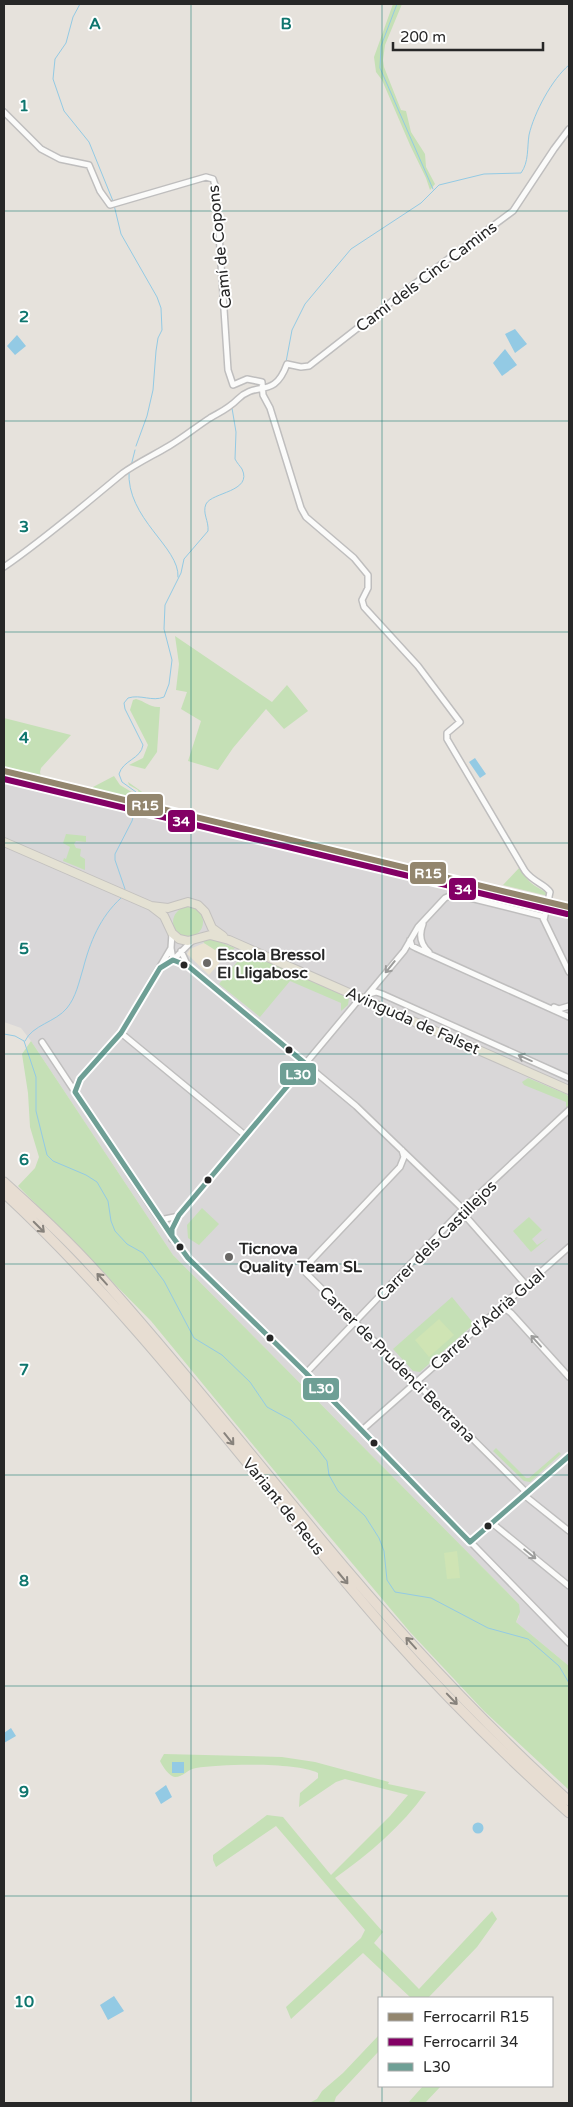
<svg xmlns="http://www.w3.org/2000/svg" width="573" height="2107" font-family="'Varela Round',sans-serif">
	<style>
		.industrial { fill: #d9d7d8 }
		.education { fill: #e9e2d1 }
		.green { fill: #c5e0b6 }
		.pitch { fill: #cfe4b4 }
		.water { fill: #93cae4 }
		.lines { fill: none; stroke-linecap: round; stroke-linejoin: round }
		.stream { stroke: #93cae4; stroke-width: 1 }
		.street-casing { stroke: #bfbebe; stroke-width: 8 }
		.primary-casing { stroke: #c3c1bf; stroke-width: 10 }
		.highway-casing { stroke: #c3c1bf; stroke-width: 11 }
		.street { stroke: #fbfbfa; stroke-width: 5 }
		.primary { stroke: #e4e1d3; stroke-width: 8 }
		.highway { stroke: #e7ddd2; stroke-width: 9 }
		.bus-1-casing { stroke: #fff; stroke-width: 9 }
		.bus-1 { stroke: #6e9f95; stroke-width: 5 }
		.rail-1-casing { stroke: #fff; stroke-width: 10 }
		.rail-2-casing { stroke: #fff; stroke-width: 10 }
		.rail-1 { stroke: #93866e; stroke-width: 6 }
		.rail-2 { stroke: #830065; stroke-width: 6 }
		.oneway { stroke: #9c9c9b }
		.oneway2 { stroke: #87827c }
		.grid { fill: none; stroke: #0f766e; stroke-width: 1; stroke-opacity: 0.55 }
		.poi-dot { fill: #6a6866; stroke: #fff; stroke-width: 2 }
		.bus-dot { fill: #272727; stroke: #fff; stroke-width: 2 }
		.labels { text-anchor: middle; stroke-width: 4; stroke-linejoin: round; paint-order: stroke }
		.street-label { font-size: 16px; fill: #272727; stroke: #fff }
		.poi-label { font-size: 16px; font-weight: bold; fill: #272727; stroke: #fff; text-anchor: start }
		.grid-label { font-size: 16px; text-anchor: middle; font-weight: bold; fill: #0f766e; stroke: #fff; stroke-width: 4; stroke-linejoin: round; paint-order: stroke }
		.line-badge { stroke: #fff; stroke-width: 2 }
		.badge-label { font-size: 14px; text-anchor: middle; font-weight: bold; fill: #fff }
	</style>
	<rect width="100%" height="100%" fill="#e6e2dc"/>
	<!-- industrial -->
	<path class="industrial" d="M4 777 569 913V1666L516 1622 519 1617V1604L173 1255 31 1041 21 1028 4 1022Z"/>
	<!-- education -->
	<path class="education" d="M204 943 228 953 209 975 187 954 190 949Z"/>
	<!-- green -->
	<path class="green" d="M393 4H402L385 45 383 60 384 67 401 110 406 111 411 132 425 154 426 167 435 184 430 190 426 178 410 145 382 80 376 72 374 57Z
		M175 636 272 702 287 685 308 711 284 729 266 709 233 748 218 770 188 761 201 721 181 709 187 692 176 690 179 664Z
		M136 699C145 701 150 708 160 707L157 752 145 769 129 765 143 758 148 745 130 710 133 700Z
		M4 718 71 735 41 768 40 772 41 777 4 769Z
		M114 776 120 785 135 794V798L93 789V787Z
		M128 782 155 801 156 804 141 800 138 790 129 785Z
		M66 834 86 836V842L76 841 74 844 76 848 81 849 80 856 85 859V870L63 861 64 858 66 859 70 847 63 843Z
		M520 867C527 881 532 885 546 892L548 896 503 885Z
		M173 922a15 15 0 1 1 30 0a15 15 0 1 1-30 0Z
		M208 939 214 940 235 948 228 953 217 948 215 950 204 943 203 941Z
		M241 950 349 998 348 1005 341 1011V1003L290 981 260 1017 219 984 242 956 239 952Z
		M31 1041 173 1255 519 1604 520 1612 516 1622 569 1666V1790L484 1711 410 1632 282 1480 151 1321 18 1186 35 1168 39 1157 30 1127 28 1093 22 1054Z
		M528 1078 566 1094 569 1097V1107L566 1108V1102L524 1085 522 1082Z
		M202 1208 219 1224 199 1245 188 1238 187 1225Z
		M529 1217 542 1230 532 1239 537 1245 548 1238 531 1252 513 1231Z
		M452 1297 474 1324 420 1372 413 1371 393 1349Z
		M496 1448 526 1478H529L559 1452 561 1454 530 1482 524 1481 493 1451Z
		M164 1754 282 1757 315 1762 389 1782 388 1784 426 1792C402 1826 369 1854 335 1878L383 1932 374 1943 419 1989 492 1911 497 1919 477 1947 428 1998H411L363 1953 291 2019 286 2007 361 1938 365 1930 276 1826 216 1867 213 1860V1855L267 1815 283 1817 331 1875 390 1816 408 1795 345 1779 336 1782 299 1807 300 1793 318 1778V1773C296 1762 221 1764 196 1768 188 1769 183 1777 175 1777 170 1777 162 1766 160 1761Z
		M379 2035V2051L336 2097 334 2103H309L317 2099 322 2091 343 2073Z
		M423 2086H441L425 2103H408Z"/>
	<!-- pitch -->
	<path class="pitch" d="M439 1319 454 1335 429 1357 415 1340Z
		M457 1551 460 1578 447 1579 444 1553Z"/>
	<!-- water -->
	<path class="water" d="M515 329 527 344 515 353 505 334Z
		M17 335 26 346 15 355 7 346Z
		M505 349 517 365 502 376 493 363Z
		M475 758 486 774 480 778 469 762Z
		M11 1728 16 1736 4 1743V1733Z
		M172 1762H184V1773H172Z
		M166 1785 172 1797 161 1804 155 1793Z
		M472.5 1828a5.5 5.5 0 1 1 11 0a5.5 5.5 0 1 1-11 0Z
		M114 1996 124 2011 108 2020 100 2005Z"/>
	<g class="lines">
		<!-- stream -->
		<path class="stream" d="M80 4 73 17 66 43 55 59 53 79 64 111 89 142 113 201
			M397 4 381 46 380 68 433 189
			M114 205 121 234 157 297 161 308 162 330 158 338 156 351 153 390 147 416 136 446
			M286 362 292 330 305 304 351 249 421 203 439 185 484 174 521 173C529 162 527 148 529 135 534 113 552 79 569 65
			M131 466 135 450
			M129 471C126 519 180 547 178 577
			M137 798 136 792 122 782 119 774C123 760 141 759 143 745L125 709 124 703 128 698C141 694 152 702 164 697L169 684 172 660 164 629 165 605 181 573 184 559 208 531C209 521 202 513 206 504 212 492 253 492 242 469 240 466 237 463 235 459L236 432 232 408
			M125 889 115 860V854L132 821 136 806
			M4 1034 15 1036 24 1041
			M24 1041 36 1077V1111L47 1155 53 1161 86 1175 97 1182 108 1201 111 1221 115 1231 127 1244 143 1253 164 1281 194 1338 222 1355 250 1382 267 1407 291 1420 317 1448 327 1461 329 1475 338 1491 365 1516 379 1538 384 1551 387 1580 395 1592 431 1598 488 1628 528 1639 559 1666 569 1683
			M25 1041C32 1025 56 1022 67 1008 76 997 79 982 83 969 90 942 100 917 121 898"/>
		<defs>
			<path id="street" d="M4 112 41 149 60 159 89 165 100 191 110 205 206 177 213 179 216 188 228 370 233 385 247 379 262 382 263 395 270 408 301 508 306 517 354 558 368 575V588L362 600 364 607 418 666 460 722 447 733V739L525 871C533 882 545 884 550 892L544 920
				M4 567C46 538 84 505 123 473 137 463 154 455 169 446 183 438 196 427 210 418 222 411 228 409 238 399 257 380 274 400 287 364L301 367 309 366 409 288 513 211 554 149 569 129
				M423 924C419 934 420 944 429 952
				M172 933 171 948 173 960
				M410 940 412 946 416 948 569 1017
				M181 951 188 966 356 1106 463 1209
				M163 966 173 960 192 941
				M369 994 376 992 382 994 569 1078
				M364 999 404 951 418 927 445 898 454 894 542 916 569 972
				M554 1007 559 1009 569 1006
				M121 1033 246 1136
				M42 1042 160 1220 188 1258 306 1373 569 1643
				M75 1092 77 1084 80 1079 121 1033 171 948
				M402 1150 404 1157 400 1167 309 1263 306 1273 527 1493
				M461 1211 526 1285
				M160 1220 179 1216
				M172 1239V1229L179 1215 361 997
				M499 1311 507 1310 511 1313 569 1377
				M306 1373 461 1211 569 1110
				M361 1431 569 1247
				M524 1495 569 1531
				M492 1523 569 1586
				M470 1542 569 1456"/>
			<path id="primary" d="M4 842 151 906 168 908 188 902 198 905 205 912 212 928 223 936
				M151 906 164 916 172 933 179 939 188 941 210 935 229 940 569 1090"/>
			<path id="highway" d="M4 1182C37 1212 71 1243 100 1276 176 1361 247 1450 320 1538 397 1631 479 1720 569 1801
				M4 1193C148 1327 261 1487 390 1634 445 1696 508 1758 569 1813"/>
		</defs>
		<!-- street casing -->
		<use href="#street" class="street-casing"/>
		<!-- primary casing -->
		<use href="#primary" class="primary-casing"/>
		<!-- highway casing -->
		<use href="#highway" class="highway-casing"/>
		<!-- street -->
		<use href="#street" class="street"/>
		<!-- primary -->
		<use href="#primary" class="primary"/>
		<!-- highway -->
		<use href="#highway" class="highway"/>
		<defs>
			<path id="bus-1" d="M173 960 188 966 306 1064 179 1215 172 1229V1236L75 1092 80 1079 121 1033 160 968Z
				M172 1236 188 1258 306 1373 470 1542
				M470 1542 569 1456"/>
		</defs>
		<!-- bus-1 casing -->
		<use href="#bus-1" class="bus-1-casing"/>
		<!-- bus-1 -->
		<use href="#bus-1" class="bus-1"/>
		<defs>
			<path id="rail-1" d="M4 771 569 907"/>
			<path id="rail-2" d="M4 779 567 914"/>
		</defs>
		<!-- rail-1 casing -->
		<use href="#rail-1" class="rail-1-casing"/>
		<!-- rail-2 casing -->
		<use href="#rail-2" class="rail-2-casing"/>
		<!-- rail-1 -->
		<use href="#rail-1" class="rail-1"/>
		<!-- rail-2 -->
		<use href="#rail-2" class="rail-2"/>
	</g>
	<!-- one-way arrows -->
	<defs><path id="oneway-shaft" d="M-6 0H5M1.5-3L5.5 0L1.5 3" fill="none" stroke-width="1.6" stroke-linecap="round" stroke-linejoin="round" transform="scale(1.25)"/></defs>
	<g class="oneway">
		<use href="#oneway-shaft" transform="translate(390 967) rotate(129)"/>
		<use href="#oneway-shaft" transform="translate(525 1058) rotate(-156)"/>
		<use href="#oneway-shaft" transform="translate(536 1341) rotate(-132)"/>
		<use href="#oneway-shaft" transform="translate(530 1554) rotate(39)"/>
	</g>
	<g class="oneway2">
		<use href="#oneway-shaft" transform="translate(39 1227) rotate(45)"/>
		<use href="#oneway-shaft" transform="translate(102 1279) rotate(-132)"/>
		<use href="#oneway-shaft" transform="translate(229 1439) rotate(51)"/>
		<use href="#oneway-shaft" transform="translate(343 1578) rotate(50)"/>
		<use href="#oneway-shaft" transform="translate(411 1643) rotate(-132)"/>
		<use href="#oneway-shaft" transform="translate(452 1699) rotate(46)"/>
	</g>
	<!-- grid -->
	<path class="grid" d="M191 4V2103M382 4V1998M4 211H569M4 421H569M4 632H569M4 843H569M4 1054H569M4 1264H569M4 1475H569M4 1686H569M4 1896H569M382 2086V2103"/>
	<!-- markers -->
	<g class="poi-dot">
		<circle cx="207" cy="963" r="5"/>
		<circle cx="229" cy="1257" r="5"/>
	</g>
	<g class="bus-dot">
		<circle cx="184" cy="965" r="4.5"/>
		<circle cx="289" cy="1050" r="4.5"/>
		<circle cx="208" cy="1180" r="4.5"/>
		<circle cx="180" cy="1247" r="4.5"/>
		<circle cx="270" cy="1338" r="4.5"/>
		<circle cx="374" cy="1443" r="4.5"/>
		<circle cx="488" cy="1526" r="4.5"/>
	</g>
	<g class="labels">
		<!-- street labels -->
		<g class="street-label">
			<text transform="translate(219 247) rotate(-96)" y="6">Camí de Copons</text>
			<text transform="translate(426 276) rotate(-37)" y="6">Camí dels Cinc Camins</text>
			<text transform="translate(413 1020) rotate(24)" y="6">Avinguda de Falset</text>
			<text transform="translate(436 1240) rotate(-45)" y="6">Carrer dels Castillejos</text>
			<text transform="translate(487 1319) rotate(-41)" y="6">Carrer d'Adrià Gual</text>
			<text transform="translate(398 1364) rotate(45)" y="6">Carrer de Prudenci Bertrana</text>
			<text transform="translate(284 1506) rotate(51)" y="6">Variant de Reus</text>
		</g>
		<!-- poi labels -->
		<g class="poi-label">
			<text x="217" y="960">Escola Bressol<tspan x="217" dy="18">El Lligabosc</tspan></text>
			<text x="239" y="1254">Ticnova<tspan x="239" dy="18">Quality Team SL</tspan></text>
		</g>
	</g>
	<g class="grid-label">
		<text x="95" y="29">A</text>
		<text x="286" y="29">B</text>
		<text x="24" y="111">1</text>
		<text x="24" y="322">2</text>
		<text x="24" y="532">3</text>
		<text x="24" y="743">4</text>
		<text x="24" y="954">5</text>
		<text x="24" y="1165">6</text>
		<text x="24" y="1375">7</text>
		<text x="24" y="1586">8</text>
		<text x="24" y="1797">9</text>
		<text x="24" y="2007">10</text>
	</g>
	<g class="line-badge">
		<rect x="126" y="793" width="38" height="24" rx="5" fill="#93866e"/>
		<rect x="167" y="809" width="29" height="24" rx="5" fill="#830065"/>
		<rect x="409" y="861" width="38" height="24" rx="5" fill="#93866e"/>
		<rect x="448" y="877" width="29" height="24" rx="5" fill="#830065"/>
		<rect x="279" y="1062" width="38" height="24" rx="5" fill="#6e9f95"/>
		<rect x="302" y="1377" width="38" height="24" rx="5" fill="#6e9f95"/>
	</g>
	<g class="badge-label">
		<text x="145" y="810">R15</text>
		<text x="181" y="826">34</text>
		<text x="428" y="878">R15</text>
		<text x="463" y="894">34</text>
		<text x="298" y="1079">L30</text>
		<text x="321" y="1393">L30</text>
	</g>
	<!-- border -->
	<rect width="573" height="2107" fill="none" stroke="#272727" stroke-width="10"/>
	<!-- legend -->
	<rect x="378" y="1997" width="175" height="90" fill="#ffffff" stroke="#a9a9a9"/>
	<rect x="388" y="2013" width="25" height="8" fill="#93866e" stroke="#a9a9a9"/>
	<text x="423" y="2022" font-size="15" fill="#272727">Ferrocarril R15</text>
	<rect x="388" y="2038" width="25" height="8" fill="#830065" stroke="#a9a9a9"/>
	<text x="423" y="2047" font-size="15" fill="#272727">Ferrocarril 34</text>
	<rect x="388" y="2063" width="25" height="8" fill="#6e9f95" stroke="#a9a9a9"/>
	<text x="423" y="2072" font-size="15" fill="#272727">L30</text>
	<!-- scale -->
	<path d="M393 42v8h150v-8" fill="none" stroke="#272727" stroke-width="2.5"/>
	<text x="400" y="42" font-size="15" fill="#272727" stroke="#ffffff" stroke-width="4" paint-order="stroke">200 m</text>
</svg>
